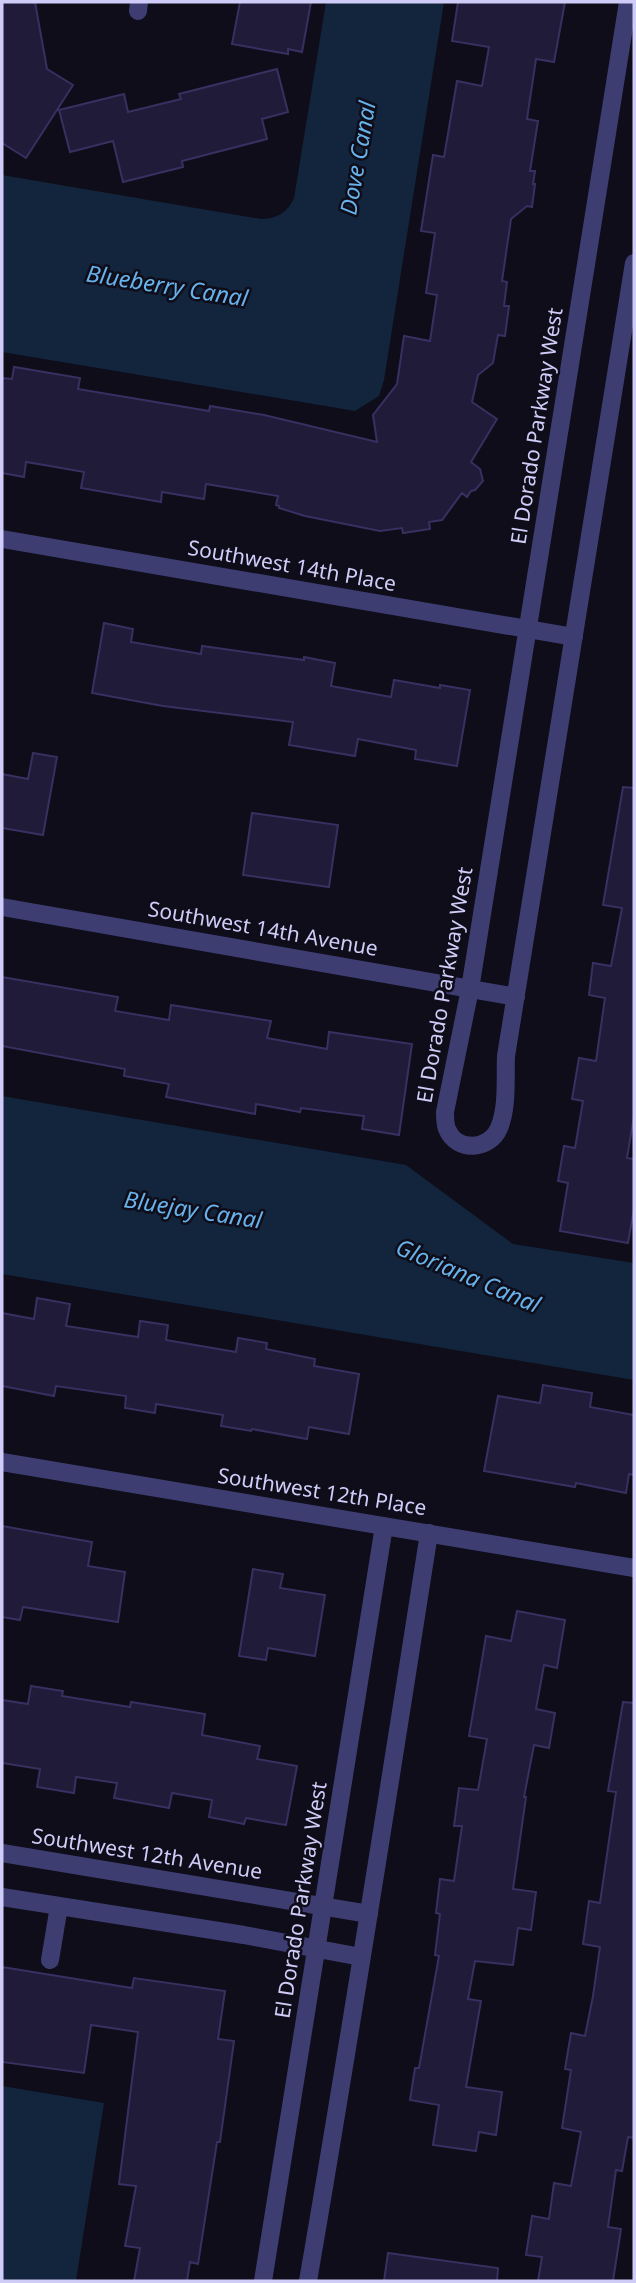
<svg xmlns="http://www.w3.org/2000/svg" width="636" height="2283" font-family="'Noto Sans',sans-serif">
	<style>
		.water { fill: #12253c }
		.building { fill: #201b38; stroke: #383061; stroke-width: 2 }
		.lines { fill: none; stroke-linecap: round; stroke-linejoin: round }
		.minor { stroke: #3e3d72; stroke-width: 18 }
		.labels { text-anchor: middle; stroke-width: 5; stroke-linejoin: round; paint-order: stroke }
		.street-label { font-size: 21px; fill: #cfccf8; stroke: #0e0d19 }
		.water-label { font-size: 23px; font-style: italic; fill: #67b2eb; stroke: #0e0d19 }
	</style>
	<rect width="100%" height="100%" fill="#0e0d19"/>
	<!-- water -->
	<path class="water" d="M326 2H444L384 380 379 396 355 411 2 352V175L261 219C277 219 288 212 294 198Z
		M2 1096 406 1165 513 1244 634 1263V1380L2 1274Z
		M2 2086 104 2103 76 2281H2Z"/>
	<!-- building -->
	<path class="building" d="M2 2H35L47 69 73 85 26 158 2 143Z
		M240 2H311L302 52 288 49V54L232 44Z
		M458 2H565L554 62 536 59 527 119 538 121 530 171H535L533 184H535L532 207 527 206 511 219 502 281 507 282 504 306H509L505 336 498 335 493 363 478 375 472 402 497 419 471 462 480 469 483 481 475 490 471 491 467 497 462 493 442 520 429 522 430 529 403 533 402 528 380 531 305 516 279 508V506L276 505 278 496 206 484 204 499 162 492 161 502 81 488 84 472 50 466 26 462 24 477 2 473V378L12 379 14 367 80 378 78 389 209 411 210 406 264 415 377 442 373 415 397 384 404 336 430 341 437 295 426 293 435 233 421 231 433 155 444 157 457 81 482 86 489 47 452 41Z
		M277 69 288 112 262 119 267 139 182 161 183 167 123 182 113 141 70 152 59 110 124 94 128 112 181 99 179 94Z
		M104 623 133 629 131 642 201 654 202 646 304 660V657L335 663 331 686 391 697 394 680 440 688V685L470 690 457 766 415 759 416 750 358 739 355 756 289 745 293 722 163 706 92 693Z
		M33 753 57 757 43 835 2 828V774L28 779Z
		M623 787 634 788V1116L627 1158 634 1159V1209L628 1243 560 1231 568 1183 558 1181 564 1146 575 1148 583 1101 572 1099 579 1058 596 1061 605 998 589 995 593 963 611 966 622 908 603 905Z
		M252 813 338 825 329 887 243 875Z
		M2 977 118 997 115 1011 169 1020 171 1005 271 1021 267 1038 327 1049 329 1032 412 1044 399 1135 362 1129 364 1116 301 1108 300 1112 256 1104 255 1114 166 1097 169 1084 124 1076 125 1069 2 1046Z
		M37 1298 70 1304 66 1326 138 1337 140 1321 168 1325 166 1340 236 1352 238 1338 267 1343 266 1349 315 1359 314 1366 359 1374 349 1434 309 1427 307 1439 252 1429 251 1431 221 1426 223 1415 156 1404 155 1413 125 1408 126 1396 56 1386 54 1396 2 1386V1313L34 1319Z
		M543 1385 592 1393 590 1407 634 1415V1475L629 1474 626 1493 576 1483 575 1487 484 1471 498 1396 540 1403Z
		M2 1526 92 1542 88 1566 125 1572 118 1622 23 1607 20 1620 2 1617Z
		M253 1569 283 1574 280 1588 325 1595 315 1656 268 1648 266 1660 239 1656Z
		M517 1611 565 1620 557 1668 544 1665 536 1709 555 1713 549 1748 534 1745 524 1797H526L513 1889 536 1892 531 1930 518 1928 513 1965 475 1961 468 1999 481 2001 466 2087 502 2092 496 2135 479 2132 476 2151 433 2145 439 2105 410 2100 415 2068H419L439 1956 435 1955 440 1914 436 1913 440 1879 454 1881 462 1826H454L459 1788 478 1790 487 1739 469 1736 486 1636 511 1641Z
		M31 1686 63 1691 62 1696 130 1707 131 1702 205 1714 202 1735 260 1746 257 1759 297 1766 286 1825 246 1818 244 1824 209 1817 212 1800 172 1793 169 1808 114 1798 117 1783 76 1777 74 1793 37 1787 40 1769 2 1763V1700L28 1704Z
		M623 1702 634 1703V2138L628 2137 622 2171 616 2170 608 2227 621 2229 613 2281H538L542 2257 526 2255 532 2216 549 2219 554 2183 571 2186 581 2132 562 2128 571 2070 565 2069 571 2033 585 2036 593 1996 600 1947 583 1944 589 1901 600 1903 616 1792 608 1791Z
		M2 1967 132 1988 134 1978 225 1991 218 2039 234 2041 220 2142H217L198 2264 190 2262 187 2281H134L140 2248 125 2246 136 2186 119 2184 138 2032 91 2025 84 2073 2 2062Z
		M388 2253 498 2268 497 2281H384Z"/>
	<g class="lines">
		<!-- minor -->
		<path class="minor" d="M628 2 470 989 445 1112C445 1117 445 1124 447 1129 457 1153 490 1150 499 1128 508 1107 505 1078 506 1056L634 263
			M138 11 139 2
			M2 539 574 637
			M2 907 516 997
			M2 1462 634 1568
			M2 1853 369 1914
			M2 1897 244 1935 361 1957
			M50 1960 59 1906
			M263 2281 384 1526
			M308 2281C351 2032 390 1783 429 1533"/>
	</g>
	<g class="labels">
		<!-- street labels -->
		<g class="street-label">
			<text transform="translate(537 426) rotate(-81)" y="7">El Dorado Parkway West</text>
			<text transform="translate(292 566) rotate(10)" y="7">Southwest 14th Place</text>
			<text transform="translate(263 929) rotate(10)" y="7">Southwest 14th Avenue</text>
			<text transform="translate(445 985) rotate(-80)" y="7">El Dorado Parkway West</text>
			<text transform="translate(322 1492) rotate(9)" y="7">Southwest 12th Place</text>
			<text transform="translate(147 1854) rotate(9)" y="7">Southwest 12th Avenue</text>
			<text transform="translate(301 1900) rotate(-81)" y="7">El Dorado Parkway West</text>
		</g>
		<!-- water labels -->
		<g class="water-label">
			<text transform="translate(358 158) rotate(-80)" y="8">Dove Canal</text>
			<text transform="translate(167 286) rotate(9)" y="8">Blueberry Canal</text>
			<text transform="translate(193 1210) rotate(9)" y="8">Bluejay Canal</text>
			<text transform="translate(468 1276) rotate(23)" y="8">Gloriana Canal</text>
		</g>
	</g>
	<!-- border -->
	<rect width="636" height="2283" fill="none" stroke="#cfccf8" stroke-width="7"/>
</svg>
